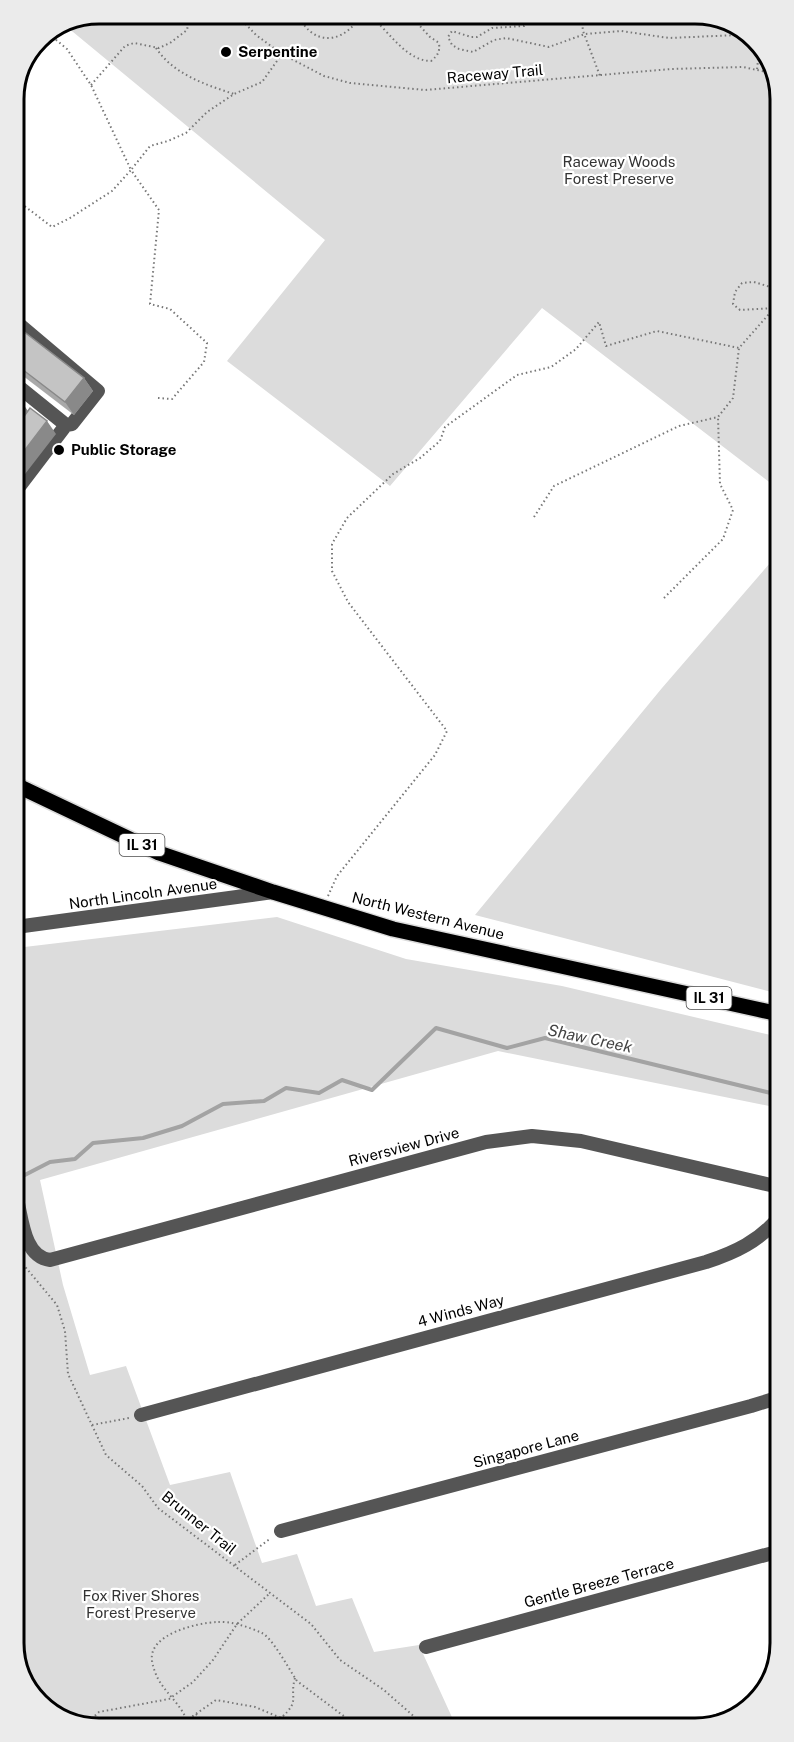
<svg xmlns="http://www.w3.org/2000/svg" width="794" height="1742" font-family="'Public Sans',sans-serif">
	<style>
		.green { fill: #dcdcdc }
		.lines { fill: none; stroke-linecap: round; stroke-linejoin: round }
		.stream { stroke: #a3a3a3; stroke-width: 4 }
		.major-casing { stroke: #dbdbdb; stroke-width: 18 }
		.path { stroke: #777; stroke-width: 2; stroke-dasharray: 1.5 3; stroke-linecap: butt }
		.minor { stroke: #555; stroke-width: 14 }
		.major { stroke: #000; stroke-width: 15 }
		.wall { fill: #a9a9a9 }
		.shaded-wall { fill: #898989 }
		.building { fill: #c4c4c4; stroke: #898989; stroke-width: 1.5 }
		.poi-dot { fill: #000; stroke: #fff; stroke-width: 2 }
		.labels { text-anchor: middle; stroke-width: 4.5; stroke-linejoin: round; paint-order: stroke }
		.shield { fill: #fff; stroke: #4c4c4c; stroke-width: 1.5 }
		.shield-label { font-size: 14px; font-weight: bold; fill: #000 }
		.poi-label { font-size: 15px; font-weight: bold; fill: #000; stroke: #fff; text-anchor: start }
		.street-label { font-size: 15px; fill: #000; stroke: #fff }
		.park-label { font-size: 15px; fill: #333; stroke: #fff }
		.water-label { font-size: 16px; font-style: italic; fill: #444; stroke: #fff }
		.rim { fill: none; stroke: #000; stroke-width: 3 }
	</style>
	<rect width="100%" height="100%" fill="#fff"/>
	<!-- green -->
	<path class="green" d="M99 14H701L747 31 776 71 777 488 542 308 390 486 227 361 325 240 67 27Z
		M777 555 779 994 475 915 662 688Z
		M277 917 406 959 562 986 779 1037V1108L498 1051 40 1180 63 1285 90 1375 126 1366 170 1485 230 1472 262 1563 297 1554 316 1606 352 1598 374 1652 419 1645 456 1726 93 1728 47 1711 18 1671 16 948Z"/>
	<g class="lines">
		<!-- stream -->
		<path class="stream" d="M17 1179 50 1162 75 1159 93 1143 143 1138 182 1126 223 1104 264 1101 286 1088 319 1093 342 1080 372 1090 436 1028 507 1048 545 1038 779 1095"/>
		<defs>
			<path id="major" d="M16 785 159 853 273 892 393 929 779 1014"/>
		</defs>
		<!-- major casing -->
		<use href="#major" class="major-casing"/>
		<!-- path -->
		<path class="path" d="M236 14 256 35 282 54 324 76 350 83 425 90 671 69 743 67 776 74
			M297 14C312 44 338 46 358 20L369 17 375 20C391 35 408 61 431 61 438 55 440 52 439 43L430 37 409 14
			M472 14 493 17 522 14 527 16 529 20 524 26 492 28 477 37H471L452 31 448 37 452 45 459 49 473 52 494 40 506 38 549 47 585 34 621 31 669 38 738 35 753 39
			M581 14 583 31 600 76
			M657 14 664 20 673 17 675 14
			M49 34 67 49 91 85 131 170 150 146 168 141 186 133 207 112 234 94 262 82 282 54
			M754 41 758 60 757 70
			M156 48C173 74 206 85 234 94
			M91 85 125 46 134 43 159 48 170 43 187 30 190 14
			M14 198 52 227 70 218 112 191 131 170 159 210 150 304 170 309 207 343 204 362 172 399 158 398
			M777 289 754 282 742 283 735 292 733 304 740 310 777 308
			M534 517 554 486 679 426 718 417 733 398 739 348
			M664 598 723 539 733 510 720 484 718 417
			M328 896 337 876 435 755 447 731 348 602 332 571V544L347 518 393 474 420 458 440 441 445 427 517 375 551 367 576 349 599 322 606 346 657 331 739 348 777 305
			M17 1257 57 1305 65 1331 68 1374 106 1455 142 1486 158 1508 311 1624 340 1660 384 1690 419 1721 420 1726
			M92 1425 129 1418
			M235 1565 271 1538
			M295 1678C289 1699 301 1700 281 1718L255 1707 216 1700 187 1720C176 1696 157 1689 152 1661 148 1634 197 1623 217 1622 231 1621 249 1627 262 1633 272 1638 288 1667 295 1678L297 1681 357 1726
			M196 1714 208 1727
			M85 1725 99 1712 169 1699 193 1682 213 1660 237 1624 270 1593"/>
		<!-- minor -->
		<path class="minor" d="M14 320 98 391 72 424 66 425 15 492
			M14 383 66 425
			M16 927 273 892
			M17 1199C22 1219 24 1257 50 1260L486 1142 532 1136 581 1141 779 1187
			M141 1415 706 1262C734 1253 760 1241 779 1217
			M281 1531 751 1406 780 1397
			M426 1647 780 1551
			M707 1724 733 1716"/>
		<!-- major -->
		<use href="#major" class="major"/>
	</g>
	<!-- wall -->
	<path class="wall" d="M14 324 84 378 93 391 74 415 14 369Z"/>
	<!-- shaded-wall -->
	<path class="shaded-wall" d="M84 378 93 391 74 415 65 402Z
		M21 401 30 414 15 434V409Z
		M47 421 56 434 15 487V463Z"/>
	<!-- building -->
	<path class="building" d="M14 324 84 378 65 402 14 363Z
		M15 396 21 401 15 409Z
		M30 408 47 421 15 463V429Z"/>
	<!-- markers -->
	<g class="poi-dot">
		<circle cx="226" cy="52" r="6"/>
		<circle cx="59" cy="450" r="6"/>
	</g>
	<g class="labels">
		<!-- shield labels -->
		<g class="shield">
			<rect x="119.5" y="834" width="45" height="22" rx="4.5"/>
			<rect x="686.5" y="987" width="45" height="22" rx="4.5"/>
		</g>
		<g class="shield-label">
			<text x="142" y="850">IL 31</text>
			<text x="709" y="1003">IL 31</text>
		</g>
		<!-- poi labels -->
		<g class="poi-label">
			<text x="238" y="57">Serpentine</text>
			<text x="71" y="455">Public Storage</text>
		</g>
		<!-- street labels -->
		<g class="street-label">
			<text transform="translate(495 74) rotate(-5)" y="5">Raceway Trail</text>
			<text transform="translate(143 894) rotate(-8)" y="5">North Lincoln Avenue</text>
			<text transform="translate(428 916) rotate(14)" y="5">North Western Avenue</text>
			<text transform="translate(404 1147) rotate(-15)" y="5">Riversview Drive</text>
			<text transform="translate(461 1311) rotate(-15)" y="5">4 Winds Way</text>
			<text transform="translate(526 1449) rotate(-15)" y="5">Singapore Lane</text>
			<text transform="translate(199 1523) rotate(39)" y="5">Brunner Trail</text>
			<text transform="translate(599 1583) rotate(-15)" y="5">Gentle Breeze Terrace</text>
		</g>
		<!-- park labels -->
		<g class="park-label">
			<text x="619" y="167">Raceway Woods<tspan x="619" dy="17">Forest Preserve</tspan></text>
			<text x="141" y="1601">Fox River Shores<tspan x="141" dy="17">Forest Preserve</tspan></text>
		</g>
		<!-- water labels -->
		<g class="water-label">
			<text transform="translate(590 1038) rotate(12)" y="6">Shaw Creek</text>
		</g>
	</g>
	<!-- crop -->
	<path d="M0 0H794V1742H0ZM99 24H695A75 75 0 0 1 770 99V1643A75 75 0 0 1 695 1718H99A75 75 0 0 1 24 1643V99A75 75 0 0 1 99 24Z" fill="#ebebeb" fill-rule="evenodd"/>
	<path class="rim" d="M99 24H695A75 75 0 0 1 770 99V1643A75 75 0 0 1 695 1718H99A75 75 0 0 1 24 1643V99A75 75 0 0 1 99 24Z"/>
</svg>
